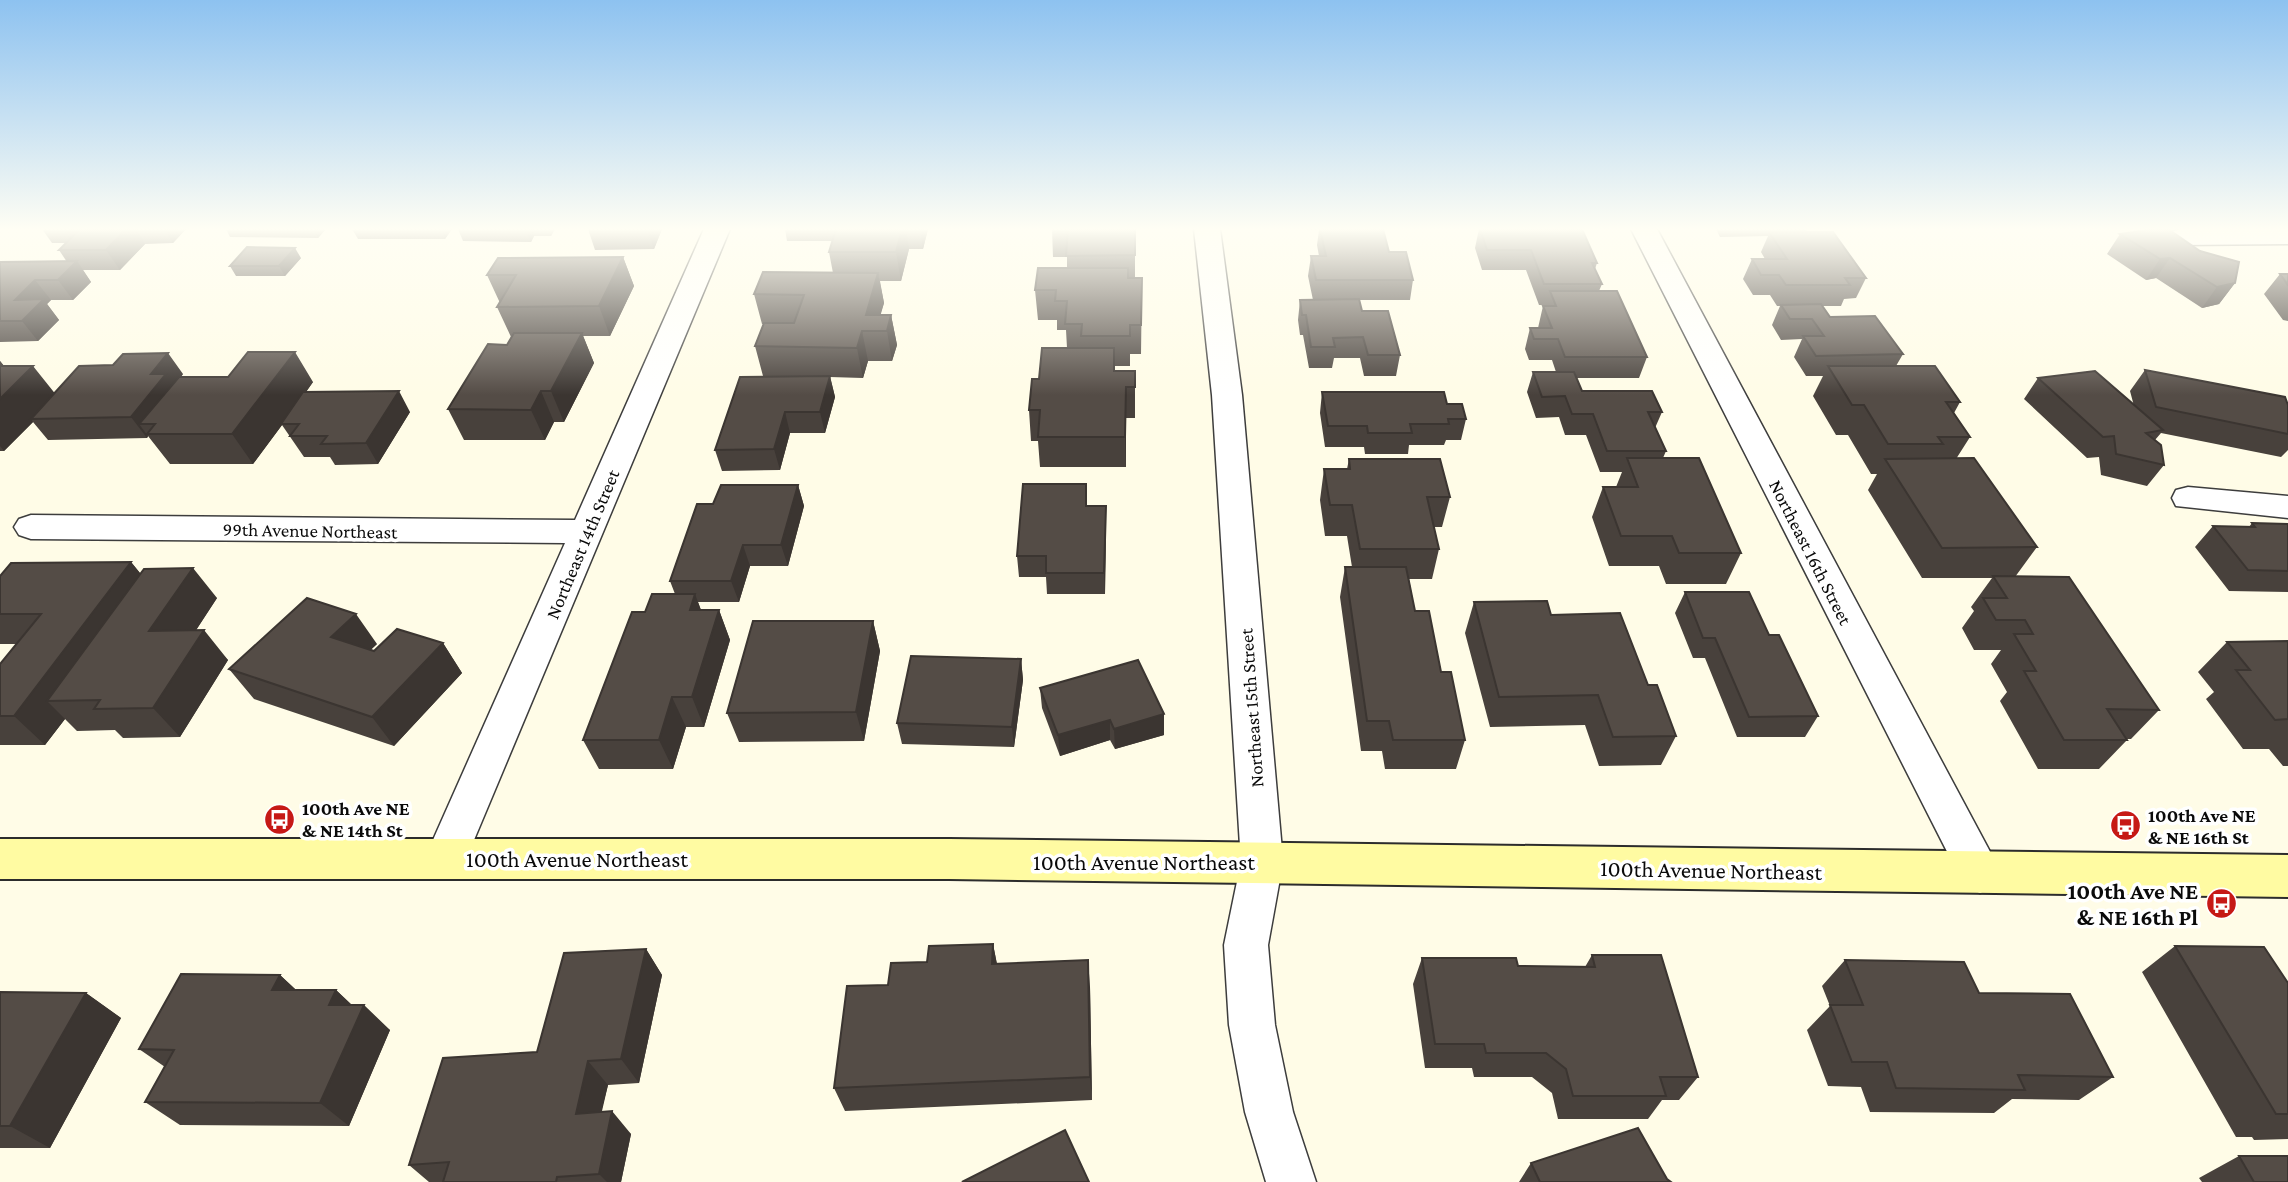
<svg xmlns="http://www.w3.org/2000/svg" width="2288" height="1182" font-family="'Crimson Pro',serif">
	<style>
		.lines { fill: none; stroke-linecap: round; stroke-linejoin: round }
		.street-casing { stroke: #3d3d3d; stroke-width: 3 }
		.secondary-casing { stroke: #2c2c2c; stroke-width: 4 }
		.street { fill: #fff; fill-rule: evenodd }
		.secondary { fill: #fffba2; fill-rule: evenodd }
		.wall { fill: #48413c }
		.shaded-wall { fill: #3b3531 }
		.building { fill: #544c46; stroke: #3b3531; stroke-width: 2 }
		.labels { text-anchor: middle; stroke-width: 7; stroke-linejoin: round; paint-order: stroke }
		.street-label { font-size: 19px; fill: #0a0a0a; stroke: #fff }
		.poi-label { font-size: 19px; font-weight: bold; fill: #0a0a0a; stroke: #fff; text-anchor: start }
		.near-street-label { font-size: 23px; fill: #0a0a0a; stroke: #fff }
		.near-poi-label { font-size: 23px; font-weight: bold; fill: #0a0a0a; stroke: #fff; text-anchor: end }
	</style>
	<rect width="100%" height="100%" fill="#fffce7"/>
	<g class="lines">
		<defs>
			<path id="street" d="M704 229H730L461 871 446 876 431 871 425 858 565 543 31 539 19 535 14 527 19 519 31 515 575 520Z
				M1194 229H1220L1242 395 1283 862 1268 945 1275 1025 1293 1112 1316 1182H1266L1245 1112 1229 1025 1224 945 1241 862 1212 395Z
				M1631 229H1657L1995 861 2001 874 1995 887 1980 893 1965 887Z
				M2180 229H2288V244L2180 245 2171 242 2167 237 2171 232Z
				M2188 487 2288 496V518L2176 506 2172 498 2176 490Z"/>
			<path id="secondary" d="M0 839H949L2288 855V897L949 879H0Z"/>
		</defs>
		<!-- street casing -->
		<use href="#street" class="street-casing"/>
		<!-- secondary casing -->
		<use href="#secondary" class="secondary-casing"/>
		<!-- street -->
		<use href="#street" class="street"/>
		<!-- secondary -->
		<use href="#secondary" class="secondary"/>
	</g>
	<!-- wall -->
	<path class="wall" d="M42 229H186L173 243 145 244 120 270H83L91 282 73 300H51L47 304 59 320 38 341 0 342V262H67L59 250 66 243H52Z
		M226 229H326L318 238 230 237Z
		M352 229H452L445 239H358Z
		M458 229H555L551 236H534L531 242 463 241Z
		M588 229H662L654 249 595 250Z
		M785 229H928L923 249H909L901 281H880L884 303 880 315H891L897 345 892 361H868L863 378 830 377 835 397 825 433H790L780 470 722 471 715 450 763 376 755 346 764 324H762L754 294 833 273 829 252 832 241H787Z
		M1052 229H1135V278H1142L1141 354H1130V366H1115V371H1135V418H1126V467H1040L1038 441H1031L1029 410 1039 379 1067 348 1066 330H1057V320H1038L1035 290 1067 268V257H1053Z
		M1289 229H1383L1389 252 1413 280 1410 300H1359L1362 311 1400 355 1396 376H1364L1360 358H1334L1332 368H1309L1303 335H1300L1298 320 1300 300H1313L1308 276 1311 256H1319L1317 245 1319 230Z
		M1479 229H1582L1597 263 1595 269 1602 284 1599 291 1647 357 1639 378H1577L1582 391 1662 412 1655 428 1666 451 1663 458 1741 553 1726 584H1666L1659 566H1609L1592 517 1603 487H1616L1622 472H1600L1586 435H1565L1559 417 1536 418 1527 392 1533 372H1556L1552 360H1529L1525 349 1530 328H1538L1543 306H1546L1547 305H1539L1526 270H1482L1475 248Z
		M1716 229H1807L1806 232 1866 278 1856 298 1844 299 1841 306H1822L1830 317 1903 354 1896 366 1960 402 1954 413 1970 437 1956 459 2037 547 2015 577 2159 710 2131 739H2127V740L2099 769H2038L2000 701 2007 692 1991 664 2001 650H1974L1962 628 1974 611 1971 607 1992 578H1922L1868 490 1877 474H1871L1848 435H1836L1813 396 1823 376H1806L1794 357 1802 339 1781 340 1772 325 1780 306H1777L1770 295H1753L1743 279 1752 259H1765L1761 252 1768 236 1720 237Z
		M2120 234 2235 283 2219 304 2202 308 2156 278 2146 280 2107 254Z
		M623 257 634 286 610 336H583L594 363 564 422H554L545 440H464L448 409 507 345 511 337 497 307 500 303 487 275Z
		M301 258 285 276H236L230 266Z
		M2280 274H2288V321L2283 320 2264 294Z
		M0 361 4 366 55 393 183 374 181 377 313 382 306 392 410 412 378 464 335 465 330 457H304L282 425 253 464H170L148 436 147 438 48 440 33 422 4 451H0Z
		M2145 370 2288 405V450L2281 457 2161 433 2155 440 2164 465 2147 486 2101 475 2099 457 2087 458 2024 399 2038 378 2134 406 2130 391Z
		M1322 392 1447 404 1466 419 1461 440H1446L1444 445H1409L1408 454H1365L1364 447H1325L1320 413Z
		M1349 459 1450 497 1442 527H1434L1439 549 1432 579H1409L1415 611 1441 672 1465 740 1456 769H1385L1382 751H1361L1340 597 1345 567H1352L1347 536H1325L1320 500 1324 469H1347Z
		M798 485 804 506 788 566H750L739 602H698L701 610H719L730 640 704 727H686L673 769H599L583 740 675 594 670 581 713 504Z
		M1087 506H1106L1105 594H1047L1046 577H1019L1017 556Z
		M2252 523 2288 524V592L2229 591 2195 547 2213 526 2249 527Z
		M131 562 140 573 217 598 196 630 228 660 180 737 123 738 115 730 77 731 65 719 45 745H0V664L16 644H0V576Z
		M1685 592 1769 635 1818 716 1805 737H1737L1705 658H1693L1675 613Z
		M1474 602 1551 615 1648 685 1676 736 1661 765 1599 766 1585 725 1490 727 1465 633Z
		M873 621 880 651 864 741 739 742 727 713Z
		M2288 641V766H2283L2269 749H2243L2206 699 2214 692 2198 672 2227 642Z
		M443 643 462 673 394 746 254 699 229 669 377 644 370 650 374 651Z
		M1021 659 1023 680 1014 747 902 744 897 723Z
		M1040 688 1164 735 1115 749 1110 740 1060 756 1042 708Z
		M993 944 997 964 1090 987 1092 1100 845 1111 834 1088 888 985 927 962Z
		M2175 946 2288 983V1139L2254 1140 2252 1137H2236L2142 972Z
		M646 949 662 975 639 1083 608 1085 601 1112 631 1134 621 1182H429L409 1165 537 1052Z
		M1592 955 1698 1077 1679 1100H1662L1648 1119H1558L1552 1093 1532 1077H1474L1472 1068H1425L1413 984 1422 958 1518 966 1585 967Z
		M1845 960 1979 993 2113 1077 2079 1100 2012 1099 1994 1113 1870 1112 1861 1087 1828 1086 1807 1030 1830 1006 1822 986Z
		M280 975 296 990H336L352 1005 390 1030 349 1126 180 1125 145 1102 165 1067 139 1049Z
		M0 992 86 993 121 1018 50 1148H0Z
		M2239 1156 2288 1182H2202L2199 1178Z
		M1531 1163 1667 1179 1671 1182H1519Z"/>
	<!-- shaded-wall -->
	<path class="shaded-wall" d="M126 229H136L145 244 120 270 106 250Z
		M164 229H186L173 243Z
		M314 229H326L318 238Z
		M441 229H452L445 239Z
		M525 229H532L534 236 531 242Z
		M548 229H555L551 236Z
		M647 229H662L654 249Z
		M902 229H906L909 249 901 281 896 252Z
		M920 229H928L923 249Z
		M295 248 301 258 285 276 279 266Z
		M623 257 634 286 610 336 599 306Z
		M2170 258 2156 278 2146 280 2160 259Z
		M77 261 91 282 73 300 58 280Z
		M878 273 884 303 876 331 866 315Z
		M35 280 51 300 47 304 59 320 38 341 22 321 15 300Z
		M2235 283 2219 304 2202 308 2217 287Z
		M891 315 897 345 892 361 887 331Z
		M862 331 868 361 863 378 857 348Z
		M582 333 594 363 564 422 551 391Z
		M295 352 313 382 283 424H281L282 425 253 464 232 434Z
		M168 353 183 374 174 385 155 424H139L148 436 147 438 131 417 151 374Z
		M0 361 17 382 33 366 57 396 31 419 33 422 4 451 0 446Z
		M830 376 835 397 825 433 820 412Z
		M1126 387V467L1125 437Z
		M399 391 410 412 378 464 366 443Z
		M541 391 554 422 545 440 531 410Z
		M785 412 790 433 780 470 774 449Z
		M798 485 804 506 788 566 781 545Z
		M1106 506V527L1105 594 1104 573Z
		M743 545 750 566 739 602 731 581Z
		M131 562 156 593 47 701 65 719 45 745 14 716Z
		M193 568 217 598 176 661 149 631Z
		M695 594 706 624 690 610Z
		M719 610 730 640 704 727 692 697Z
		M356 614 377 644 353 667 331 637Z
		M873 621 880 651 864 741 856 712Z
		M204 630 228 660 180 737 153 708Z
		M443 643 462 673 394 746 372 717Z
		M1021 659 1023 680 1014 747 1012 727Z
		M672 697 686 727 673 769 659 740Z
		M1164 714V735L1115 749 1114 729Z
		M1110 720V740L1060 756 1058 735Z
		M993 944 998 970 992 964Z
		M646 949 662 975 639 1083 621 1059Z
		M1088 960 1090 987 1092 1100 1090 1077Z
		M280 975 308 1001 272 990Z
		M336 990 360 1013 364 1005 390 1030 349 1126 320 1103 329 1005Z
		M86 993 121 1018 50 1148 10 1126Z
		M588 1061 608 1085 596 1137 576 1114Z
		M612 1111 631 1134 621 1182H607L599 1174Z"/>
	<!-- building -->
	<path class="building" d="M69 229H126L106 250H59L78 231 67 232Z
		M836 229H902L896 252H829Z
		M1068 229H1135V255L1066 256Z
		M1320 229H1383L1389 252H1406L1413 280H1316L1311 256H1326Z
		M1480 229H1582L1597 263H1592L1602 284H1544L1531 250H1487Z
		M2153 229H2168L2200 251 2239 262 2235 283 2217 287 2170 258 2160 259 2120 234Z
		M1769 232H1833L1866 278H1845L1850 285H1786L1779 275H1761L1752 259H1787Z
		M247 247 295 248 279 266H230Z
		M623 257 599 306 497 307 516 275H487L498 258Z
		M77 261 58 280H35L15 300 44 299 22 321H0V262Z
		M1038 268H1128V278H1142L1141 325H1130V336H1081L1082 324H1065L1067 301H1055L1056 290H1035Z
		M763 272 878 273 866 315H891L887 331H862L857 348 755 346 764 323H794L804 295 754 294Z
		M2280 274H2288V285Z
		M1550 291H1617L1647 357H1565L1558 339H1534L1530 328H1552L1543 306H1556Z
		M1359 299 1362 311H1388L1400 355H1368L1363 337 1333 338 1335 347H1311L1306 315H1302L1300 300Z
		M1821 304 1830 317 1875 316 1903 354 1816 356 1803 336H1824L1812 319H1790L1781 305Z
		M514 333H582L551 391H541L531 410 448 409 488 344 507 345Z
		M1042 348H1114V371H1135V387H1126L1125 437H1038L1040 410H1029L1032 379H1039Z
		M248 352H295L232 434H147L155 424H139L179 377H228Z
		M168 353 151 374H166L131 417 31 419 79 366 113 365 123 354Z
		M0 366H33L0 399Z
		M1828 366H1935L1960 402H1946L1970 437H1938L1943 444H1888L1864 405H1852Z
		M2145 370 2285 397 2288 405V434L2156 407Z
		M2095 371 2163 430 2146 433 2161 445 2164 465 2116 454 2114 436 2103 437 2038 378Z
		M1533 372H1574L1582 391H1652L1662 412H1648L1666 451H1607L1593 414H1572L1565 396 1542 397Z
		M830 376 820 412H785L774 449 715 450 740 377Z
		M399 391 366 443 321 444 327 436H290L299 424H281L303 392Z
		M1322 392H1444L1447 404H1462L1466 419H1448L1449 424H1410L1412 433H1368L1367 426H1328Z
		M1627 458H1699L1741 553H1679L1672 536H1621L1603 487H1638Z
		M1974 458 2037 547 1942 548 1885 459Z
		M1349 459H1440L1450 497H1427L1439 549H1360L1352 505H1330L1324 469H1350Z
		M1023 484H1086V506H1106L1104 573H1046V556H1017Z
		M721 485H798L781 545H743L731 581H670L697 504H713Z
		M2252 523 2288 524V571L2248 570 2213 526 2255 527Z
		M131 562 14 716H0V664L41 614H0V576L11 563Z
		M1345 567H1406L1415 611H1429L1441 672H1451L1465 740H1393L1389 721H1367Z
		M193 568 149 631 204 630 153 708 94 709 100 700 47 701 144 569Z
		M1993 576 2069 577 2159 710 2107 709 2127 740H2064L2024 671H2036L2014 634H2033L2025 620H1996L1983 598H2007Z
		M1685 592H1749L1769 635H1779L1818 716 1749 717 1715 638H1703Z
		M652 594H695L690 610H719L692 697H672L659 740H583L632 612H645Z
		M307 598 356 614 331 637 374 651 397 629 443 643 372 717 229 669Z
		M1547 601 1551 615 1620 613 1648 685H1657L1676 736 1613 737 1598 695 1499 697 1474 602Z
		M753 621H873L856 712 727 713Z
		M2288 641V719L2275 720 2236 670H2250L2227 642Z
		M911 656 1021 659 1012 727 897 723Z
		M1138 660 1164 714 1114 729 1110 720 1058 735 1040 688Z
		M993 944 992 964 1088 960 1090 1077 834 1088 847 986 888 985 891 963 927 962 929 946Z
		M2175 946 2264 947 2288 983V1114H2276Z
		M646 949 621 1059 588 1061 576 1114 612 1111 599 1174 557 1177 556 1182H443L449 1162 409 1165 443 1058 537 1052 564 953Z
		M1592 955H1661L1698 1077H1660L1666 1096H1573L1566 1069 1546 1053H1486L1484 1044H1435L1422 958H1516L1518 966 1595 967Z
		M1845 960 1964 962 1979 993 2070 994 2113 1077 2018 1075 2025 1090 1896 1088 1887 1062H1852L1830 1005H1863Z
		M181 974 280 975 272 990H336L329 1005H364L320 1103 145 1102 174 1050 139 1049Z
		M0 992 86 993 10 1126H0Z
		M1638 1128 1667 1179 1671 1182H1540L1531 1163Z
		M1065 1130 1089 1182H962Z
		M2239 1156H2288V1182H2254Z"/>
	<!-- sky -->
	<linearGradient id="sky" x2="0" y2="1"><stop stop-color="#8dc2f0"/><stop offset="0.58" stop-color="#fffef4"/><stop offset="1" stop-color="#fffef4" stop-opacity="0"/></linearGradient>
	<rect width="2288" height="395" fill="url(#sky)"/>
	<!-- icons -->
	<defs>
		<symbol id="bus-disc" viewBox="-11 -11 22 22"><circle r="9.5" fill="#c61916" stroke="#fff"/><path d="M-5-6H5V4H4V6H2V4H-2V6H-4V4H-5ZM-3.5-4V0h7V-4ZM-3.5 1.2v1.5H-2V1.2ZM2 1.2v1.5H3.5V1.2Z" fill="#fff"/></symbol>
	</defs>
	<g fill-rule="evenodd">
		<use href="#bus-disc" x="262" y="802" width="35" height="35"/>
		<use href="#bus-disc" x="2108" y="808" width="35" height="35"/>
		<use href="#bus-disc" x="2204" y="886" width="35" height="35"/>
	</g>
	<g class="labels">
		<!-- street labels -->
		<g class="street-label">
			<text transform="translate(310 530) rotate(1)" y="7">99th Avenue Northeast</text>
			<text transform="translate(582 544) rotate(-67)" y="7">Northeast 14th Street</text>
			<text transform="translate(1811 552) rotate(63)" y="7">Northeast 16th Street</text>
			<text transform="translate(1251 708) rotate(-94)" y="7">Northeast 15th Street</text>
		</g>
		<!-- poi labels -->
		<g class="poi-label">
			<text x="302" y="815">100th Ave NE<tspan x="302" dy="22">&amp; NE 14th St</tspan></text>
			<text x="2148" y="822">100th Ave NE<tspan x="2148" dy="22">&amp; NE 16th St</tspan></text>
		</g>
		<!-- near-street labels -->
		<g class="near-street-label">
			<text x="577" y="867">100th Avenue Northeast</text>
			<text x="1144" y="870">100th Avenue Northeast</text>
			<text transform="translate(1711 870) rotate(1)" y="8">100th Avenue Northeast</text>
		</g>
		<!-- near-poi labels -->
		<g class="near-poi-label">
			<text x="2198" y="899">100th Ave NE<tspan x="2198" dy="26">&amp; NE 16th Pl</tspan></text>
		</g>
	</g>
</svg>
